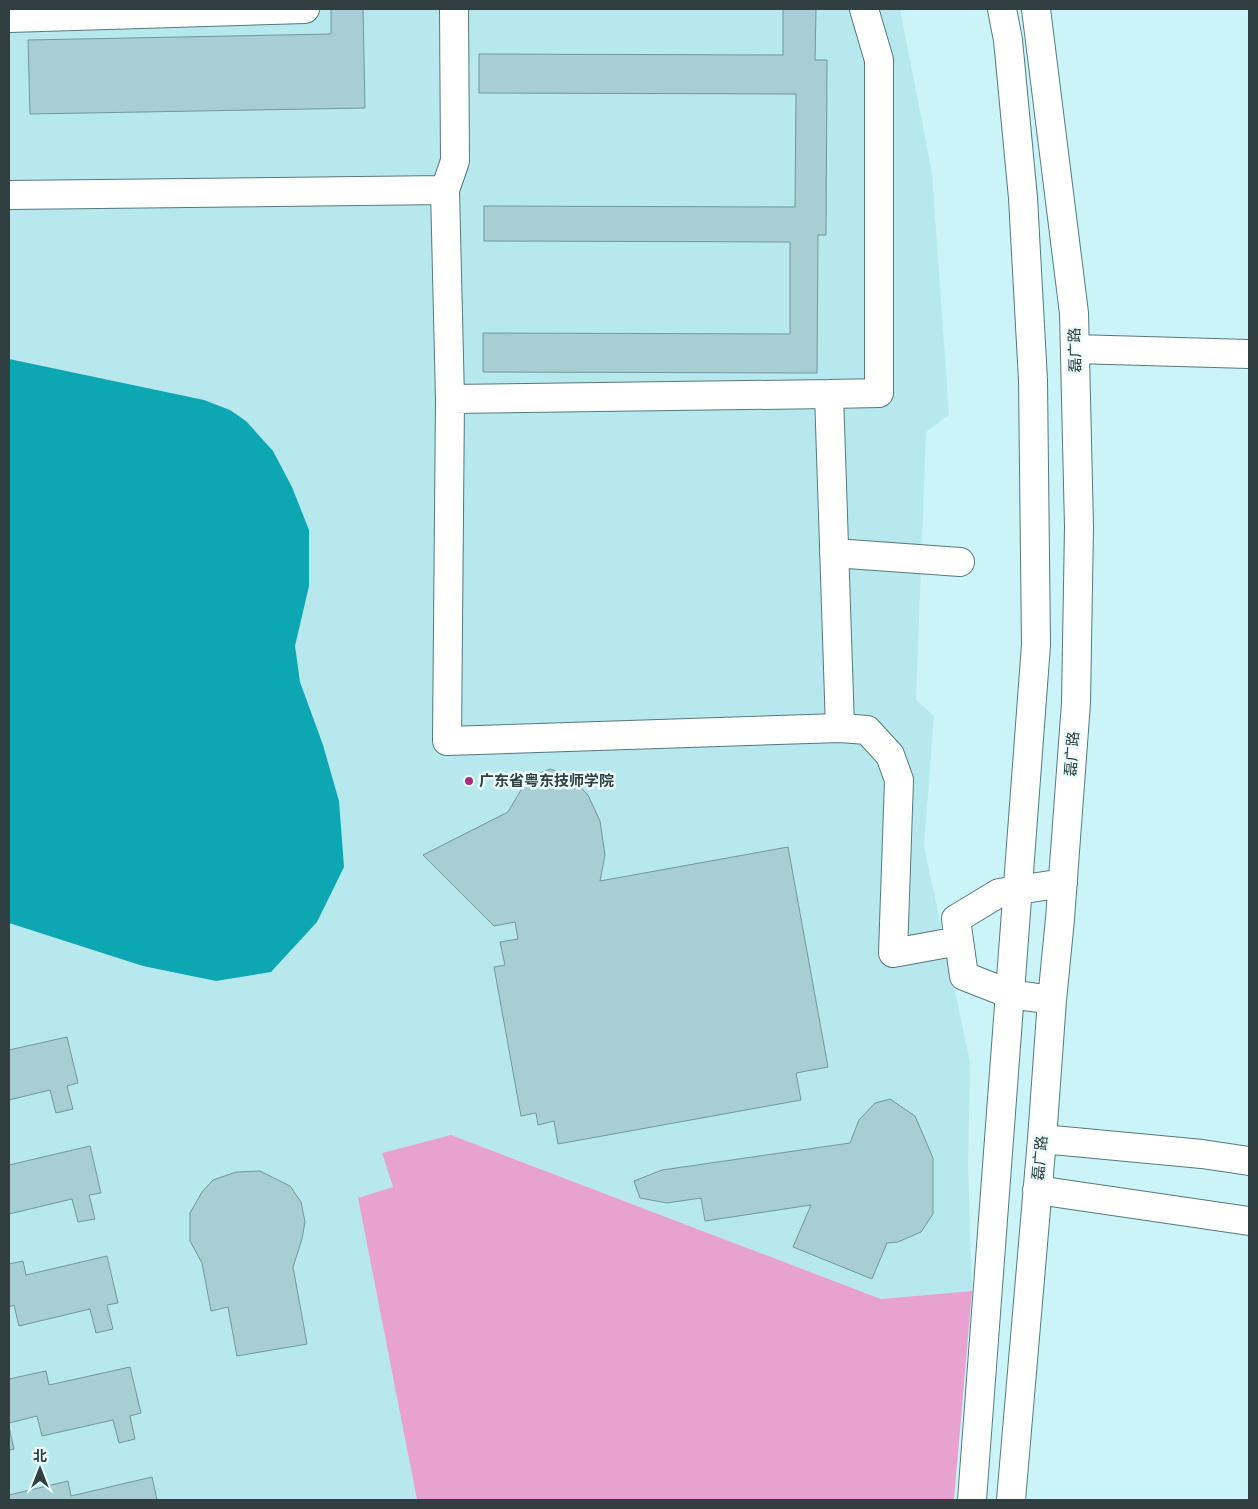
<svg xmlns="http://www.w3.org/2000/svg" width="1258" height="1509" font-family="Roboto,'Noto Sans SC',sans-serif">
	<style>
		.built { fill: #b6e8ee }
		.green { fill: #e8a2d0 }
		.water { fill: #0da7b4 }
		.building { fill: #a7cfd3; stroke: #71979b }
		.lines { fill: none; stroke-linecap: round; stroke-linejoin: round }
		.minor-casing { stroke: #54797d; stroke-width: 30 }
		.minor { stroke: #fff; stroke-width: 28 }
		.poi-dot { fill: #a62f86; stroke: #ecfcfd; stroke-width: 2 }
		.labels { text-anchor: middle; stroke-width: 5; stroke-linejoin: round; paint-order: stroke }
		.street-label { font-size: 15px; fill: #304042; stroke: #ecfcfd }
		.poi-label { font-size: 15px; font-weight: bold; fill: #304042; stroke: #ecfcfd; text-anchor: start }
	</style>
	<rect width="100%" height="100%" fill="#cbf4f8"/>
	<!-- built -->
	<path class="built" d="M9 9H900L932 173 949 415 926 432 916 700 934 716 924 846 970 1062 968 1165 972 1291 881 1299 451 1135 382 1153 394 1187 358 1198 417 1500H9Z"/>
	<!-- green -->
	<path class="green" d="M451 1135 881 1299 972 1291 954 1500H417L358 1198 393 1187 382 1153Z"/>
	<!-- water -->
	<path class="water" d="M9 359 204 400 230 410 246 421 273 451 292 487 309 530V586L295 646 300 682 323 745 339 801 344 867 317 922 271 972 216 981 143 966 9 923Z"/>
	<!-- building -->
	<path class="building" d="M331 9H363L365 108 30 114 28 40 331 34Z
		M783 9H816L815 60H827L826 235H818L817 373 483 372V333L790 334V242L484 241V206L795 207 796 94 479 93V54L783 55Z
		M550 769 570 776 588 795 600 821 605 855 600 881 788 847 828 1067 796 1073 801 1100 558 1144 554 1121 538 1125 536 1113 521 1116 494 967 505 965 500 942 518 939 515 922 494 926 423 855 508 812 528 778Z
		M67 1037 78 1083 67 1086 73 1109 56 1113 50 1090 9 1100V1050Z
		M890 1099 915 1116 933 1158V1214L921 1232 898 1242 887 1243 872 1279 793 1247 811 1205 705 1221 701 1198 667 1203 640 1198 634 1181 662 1170 850 1143 859 1120 875 1103Z
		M90 1146 101 1193 89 1195 95 1219 78 1222 72 1199 9 1214V1165Z
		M260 1171 290 1186 301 1202 305 1222 302 1239 293 1267 307 1344 237 1356 228 1307 211 1311 202 1263 190 1241V1213L202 1192 213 1180 236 1172Z
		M107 1256 118 1303 107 1305 113 1329 96 1333 90 1309 19 1326 14 1305 9 1307V1264L23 1261 26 1275Z
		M130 1367 141 1413 130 1416 135 1439 119 1443 113 1420 42 1436 37 1416 9 1423V1379L46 1371 49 1385Z
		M9 1427 14 1449 9 1450Z
		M152 1477 157 1500H9V1495L68 1481 71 1496Z"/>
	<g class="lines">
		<defs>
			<path id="minor" d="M9 18 305 9
				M9 195 445 190
				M1075 349 1249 354
				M829 394 879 393V60L864 9
				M450 399 829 394 840 728 447 741 450 399 445 190 455 161 454 9
				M834 553 960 562
				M840 728 867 730 890 755 899 780 893 953 959 941
				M1052 1000 1010 994 964 976 956 919 999 893 1063 883
				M1042 1139 1202 1154 1249 1161
				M1037 1190 1249 1221
				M972 1500 1036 645 1033 380 1023 198 1008 40 1002 9
				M1011 1500 1042 1139 1052 1000 1060 919 1076 703 1079 527 1074 313 1036 9"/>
		</defs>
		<!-- minor casing -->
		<use href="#minor" class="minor-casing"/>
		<!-- minor -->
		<use href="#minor" class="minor"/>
	</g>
	<!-- markers -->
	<circle class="poi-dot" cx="469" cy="781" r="5"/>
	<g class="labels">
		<!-- street labels -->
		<g class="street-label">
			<text transform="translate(1075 350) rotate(-91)" y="5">磊广路</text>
			<text transform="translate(1072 754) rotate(-86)" y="5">磊广路</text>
			<text transform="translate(1040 1158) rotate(-85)" y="5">磊广路</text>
		</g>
		<!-- poi labels -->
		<g class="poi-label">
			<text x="479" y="786">广东省粤东技师学院</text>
		</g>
	</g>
	<!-- border -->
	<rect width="1258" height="1509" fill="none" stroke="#304042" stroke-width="20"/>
	<!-- north arrow -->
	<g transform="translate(40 1469)" stroke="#ecfcfd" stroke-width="4" paint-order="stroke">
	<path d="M0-4L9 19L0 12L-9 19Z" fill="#304042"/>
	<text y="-8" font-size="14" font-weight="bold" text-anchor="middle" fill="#304042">北</text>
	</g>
</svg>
